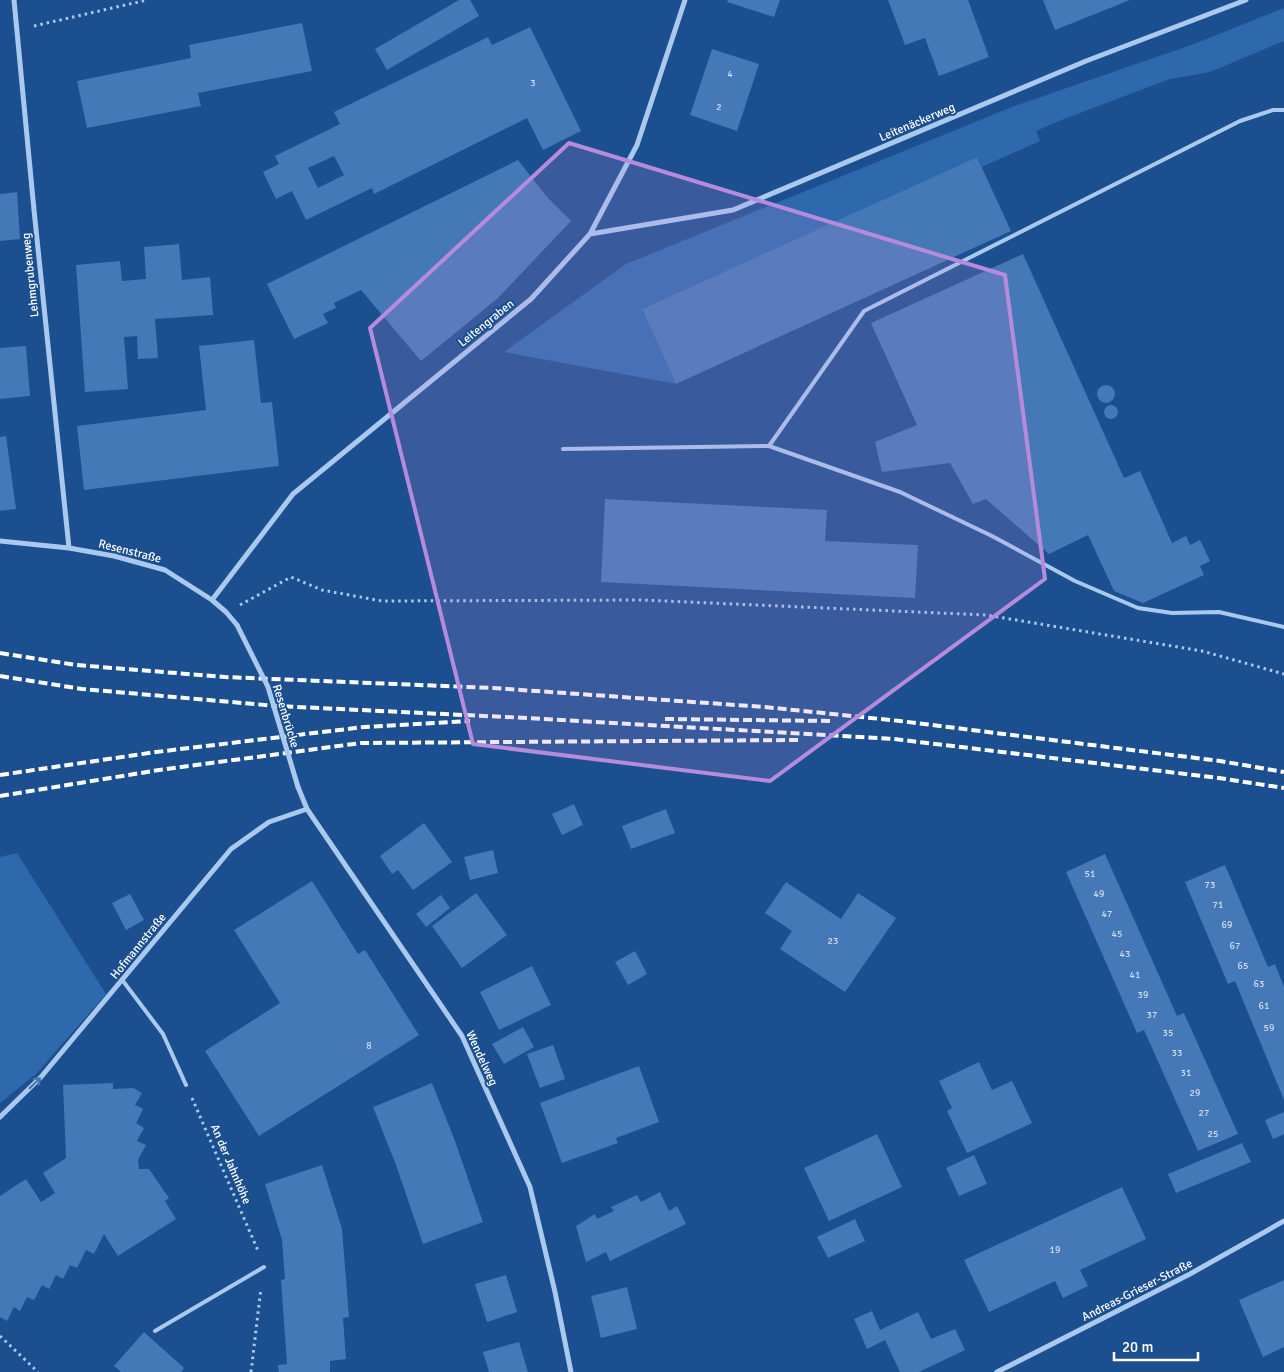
<svg xmlns="http://www.w3.org/2000/svg" width="1284" height="1372" font-family="Signika,sans-serif">
	<style>
		.green { fill: #2e69ad }
		.building { fill: #4478b7; fill-rule: evenodd }
		.lines { fill: none; stroke-linecap: round; stroke-linejoin: round }
		.path { stroke: #a9c9ee; stroke-width: 3; stroke-dasharray: 2.5 4; stroke-linecap: butt }
		.service { stroke: #a9c9ee; stroke-width: 4 }
		.minor { stroke: #a9c9ee; stroke-width: 5 }
		.rail { stroke: #fff; stroke-width: 4; stroke-dasharray: 9 4; stroke-linecap: butt }
		.minor-bridge { stroke: #a9c9ee; stroke-width: 5 }
		.oneway { stroke: #4674ac }
		.marked { fill: #b68bdc; fill-opacity: 0.2; stroke: #b68bdc; stroke-width: 4; stroke-linejoin: round }
		.labels { text-anchor: middle; stroke-width: 4; stroke-linejoin: round; paint-order: stroke }
		.number-label { font-size: 10px; fill: #d0dded }
		.street-label { font-size: 12px; fill: #fff; stroke: #1b4f8f }
	</style>
	<rect width="100%" height="100%" fill="#1b4f8f"/>
	<!-- green -->
	<path class="green" d="M1284 8V41L1210 72 1170 79 1064 119 1036 131 1040 141 982 167 977 157 642 309 676 384 504 352 626 264 1012 107 1194 44Z
		M17 853 106 994 36 1074 0 1103V857Z"/>
	<!-- building -->
	<path class="building" d="M459 0H470L479 16 387 70 375 49Z
		M728 0H780L774 17 727 2Z
		M888 0H968L989 57 939 76 925 38 905 45Z
		M1043 0H1130L1055 30Z
		M302 23 312 71 198 93 201 106 87 128 77 81 191 58 189 45Z
		M530 27 581 131 543 150 527 118 374 194 372 188 306 220 292 191 276 199 263 172 279 164 275 156 340 124 334 112 488 37 492 45ZM334 156 344 175 318 188 308 168Z
		M712 49 759 64 737 131 690 115Z
		M977 157 1011 231 676 384 642 309Z
		M518 160 547 197 571 221 498 298 421 361 361 290 334 303 336 308 323 314 328 323 294 339 267 284Z
		M17 192 20 239 0 241V194Z
		M179 244 182 280 210 277 213 315 155 319 158 358 138 359 137 336 124 337 128 389 85 392 76 265 120 261 122 281 146 279 144 247Z
		M1023 254 1124 478 1140 471 1172 543 1186 536 1190 545 1200 540 1210 561 1200 566 1204 575 1143 603 1114 591 1088 535 1049 554 986 499 973 504 950 463 882 472 875 442 917 425 871 323Z
		M254 340 261 403 272 402 279 466 84 490 77 426 206 410 199 346Z
		M26 346 30 396 0 399V348Z
		M1097 394a9 9 0 1 1 18 0a9 9 0 1 1-18 0Z
		M1104 412a7 7 0 1 1 14 0a7 7 0 1 1-14 0Z
		M6 436 16 509 0 511V437Z
		M605 499 827 510 825 541 918 545 915 598 601 582Z
		M574 804 583 825 562 835 552 814Z
		M666 809 675 833 631 849 622 826Z
		M424 823 452 862 413 890 398 870 392 874 380 856Z
		M493 850 498 873 470 880 464 857Z
		M1105 854 1177 1016 1184 1013 1238 1134 1198 1151 1144 1030 1137 1033 1066 872Z
		M1225 865 1268 967 1275 964 1284 987V1100L1235 981 1228 984 1185 882Z
		M312 881 358 954 365 950 419 1035 259 1136 205 1051 280 1003 234 930Z
		M786 882 841 919 858 893 896 918 845 992 780 949 792 931 765 913Z
		M476 893 507 935 462 968 432 926Z
		M130 894 144 920 126 930 112 903Z
		M441 895 450 908 426 927 416 914Z
		M635 951 647 974 628 985 615 962Z
		M532 966 551 1005 499 1030 480 992Z
		M523 1027 534 1047 504 1064 492 1044Z
		M553 1045 565 1079 540 1088 527 1054Z
		M979 1062 992 1090 1012 1081 1032 1123 967 1153 947 1111 952 1108 939 1081Z
		M639 1066 659 1122 616 1138 618 1143 562 1163 540 1103Z
		M113 1083V1089L133 1088 142 1093 135 1105 143 1109 136 1123 144 1128 137 1141 146 1145 138 1160 139 1169H149L169 1198 165 1201 176 1219 118 1256 104 1234 94 1254 86 1250 77 1268 70 1265 63 1279 56 1275 49 1289 42 1285 34 1300 27 1297 20 1311 14 1307 7 1321 0 1317V1196L26 1179 41 1202 55 1193 43 1173 66 1158 63 1085Z
		M432 1083 455 1141 483 1222 423 1244 396 1165 373 1107Z
		M1284 1112V1134L1273 1139 1265 1120Z
		M877 1134 902 1187 829 1221 804 1168Z
		M1242 1143 1251 1162 1176 1193 1168 1174Z
		M974 1155 987 1184 959 1196 946 1168Z
		M322 1165 342 1229 349 1317 343 1318 346 1359 330 1361V1372H279L278 1365 287 1364 281 1280 285 1279 282 1240 265 1184Z
		M1122 1187 1146 1239 1080 1270 1088 1286 1063 1298 1055 1281 989 1312 964 1260Z
		M660 1192 669 1211 677 1206 686 1224 610 1261 606 1252 586 1262 576 1226 595 1214 597 1219 614 1211 611 1207 637 1195 641 1202Z
		M855 1219 865 1241 828 1258 817 1237Z
		M506 1275 517 1312 487 1322 475 1284Z
		M1284 1280V1347L1263 1357 1239 1300Z
		M627 1287 637 1329 601 1338 591 1296Z
		M872 1311 880 1330 918 1312 931 1339 955 1329 965 1350 919 1372H900L885 1340 867 1349 854 1319Z
		M144 1332 184 1368 181 1372H121L114 1366Z
		M519 1342 528 1372H489L483 1352Z"/>
	<g class="lines">
		<!-- path -->
		<path class="path" d="M34 26 147 0
			M240 605 291 577 322 590 382 601 642 600 986 615 1202 651 1284 674
			M192 1098 259 1253
			M0 1336 38 1372
			M251 1372 261 1288"/>
		<!-- service -->
		<path class="service" d="M769 446 864 311 1240 121 1273 110H1284
			M563 449 769 446 900 492 992 536 1075 581 1138 608 1172 613 1219 612 1284 627
			M123 981 163 1034 186 1085
			M155 1331 264 1267"/>
		<!-- minor -->
		<path class="minor" d="M14 0 34 210 69 548
			M590 234 733 210 1086 61 1246 0
			M0 541 69 548 114 556 165 570 212 600 226 612 237 625
			M212 600 293 494 531 299 590 234 637 145 685 0
			M298 787 307 809 462 1036 530 1187 555 1292 571 1372
			M0 1117 41 1077 231 849 269 822 307 809
			M997 1372 1190 1274 1284 1221"/>
		<!-- rail -->
		<path class="rail" d="M0 653 76 665 225 677 493 688 765 707 900 721 1220 761 1284 772
			M0 676 82 689 277 706 527 718 894 739 1219 778 1284 788
			M665 719 833 721
			M0 775 156 752 364 727 470 721
			M0 796 159 770 361 743 799 740"/>
		<!-- minor-bridge -->
		<path class="minor-bridge" d="M237 625 268 687 298 787"/>
	</g>
	<!-- one-way arrows -->
	<defs><path id="oneway-shaft" d="M-6 0H5M1.5-3L5.5 0L1.5 3" fill="none" stroke-width="1.6" stroke-linecap="round" stroke-linejoin="round" transform="scale(1.25)"/></defs>
	<use class="oneway" href="#oneway-shaft" transform="translate(35 1083) rotate(-44)"/>
	<!-- marked area -->
	<path class="marked" d="M569 143 1005 275 1045 579 770 781 473 744 370 328Z"/>
	<g class="labels">
		<!-- number labels -->
		<g class="number-label">
			<text x="730" y="77">4</text>
			<text x="533" y="86">3</text>
			<text x="719" y="110">2</text>
			<text x="1090" y="877">51</text>
			<text x="1210" y="888">73</text>
			<text x="1099" y="897">49</text>
			<text x="1218" y="908">71</text>
			<text x="1107" y="917">47</text>
			<text x="1227" y="928">69</text>
			<text x="1117" y="937">45</text>
			<text x="833" y="944">23</text>
			<text x="1235" y="949">67</text>
			<text x="1125" y="957">43</text>
			<text x="1243" y="969">65</text>
			<text x="1135" y="978">41</text>
			<text x="1259" y="987">63</text>
			<text x="1143" y="998">39</text>
			<text x="1264" y="1009">61</text>
			<text x="1152" y="1018">37</text>
			<text x="1269" y="1031">59</text>
			<text x="1168" y="1036">35</text>
			<text x="369" y="1049">8</text>
			<text x="1177" y="1056">33</text>
			<text x="1186" y="1076">31</text>
			<text x="1195" y="1096">29</text>
			<text x="1204" y="1116">27</text>
			<text x="1213" y="1137">25</text>
			<text x="1055" y="1253">19</text>
		</g>
		<!-- street labels -->
		<g class="street-label">
			<text transform="translate(917 122) rotate(-23)" y="4">Leitenäckerweg</text>
			<text transform="translate(30 275) rotate(-96)" y="4">Lehmgrubenweg</text>
			<text transform="translate(486 323) rotate(-39)" y="4">Leitengraben</text>
			<text transform="translate(130 551) rotate(14)" y="4">Resenstraße</text>
			<text transform="translate(286 716) rotate(73)" y="4">Resenbrücke</text>
			<text transform="translate(138 946) rotate(-51)" y="4">Hofmannstraße</text>
			<text transform="translate(482 1058) rotate(65)" y="4">Wendelweg</text>
			<text transform="translate(231 1164) rotate(67)" y="4">An der Jahnhöhe</text>
			<text transform="translate(1137 1290) rotate(-27)" y="4">Andreas-Grieser-Straße</text>
		</g>
	</g>
	<!-- scale -->
	<path d="M1114 1352v8h84v-8" fill="none" stroke="#ffffff" stroke-width="2.5"/>
	<text x="1122" y="1352" font-size="15" fill="#ffffff" stroke="#1b4f8f" stroke-width="4" paint-order="stroke">20 m</text>
</svg>
